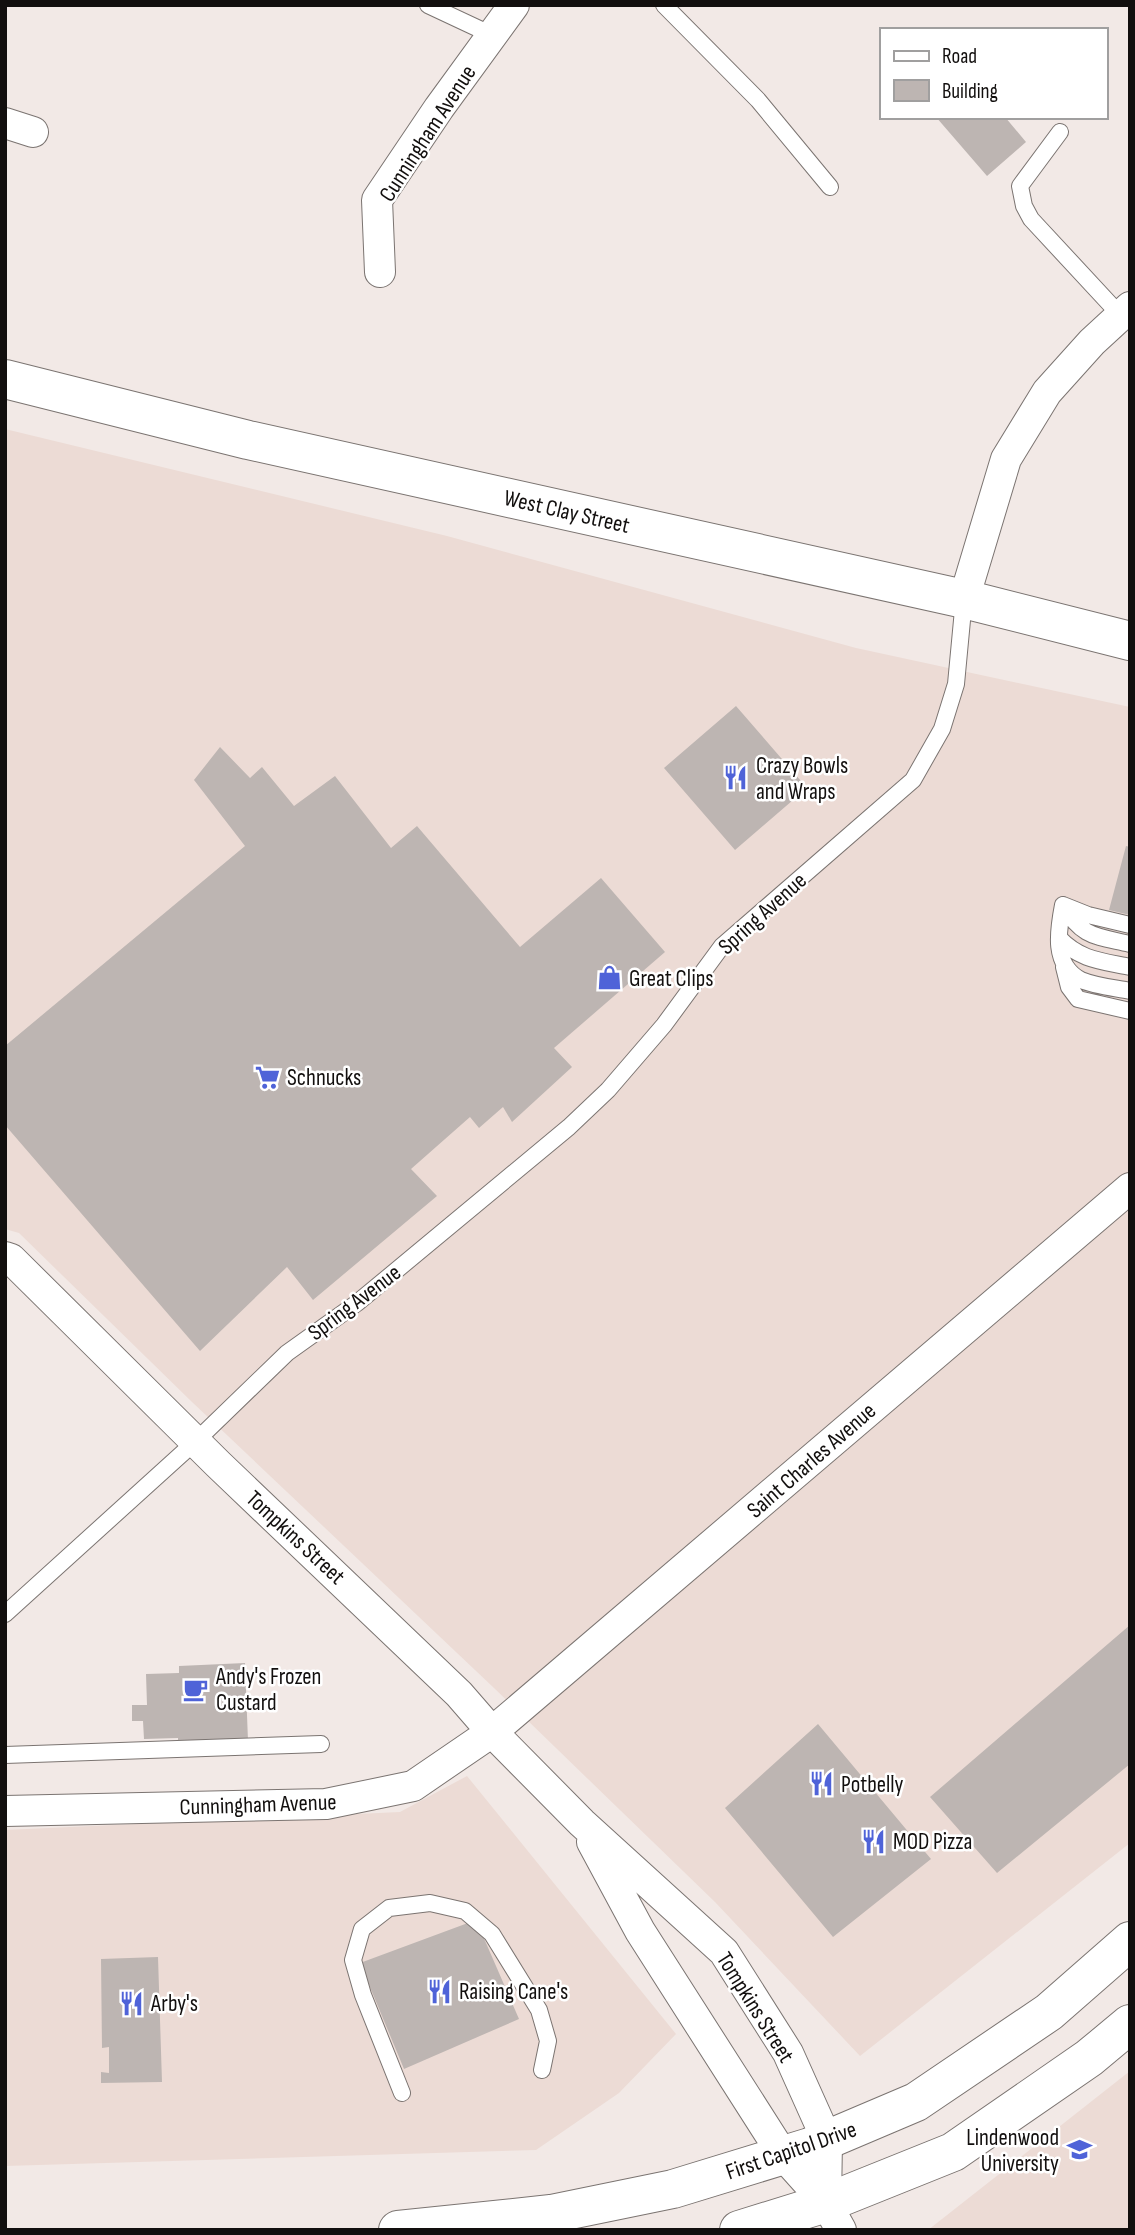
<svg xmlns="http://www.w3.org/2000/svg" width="1135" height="2235" font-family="'Sofia Sans Condensed',sans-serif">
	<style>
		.built { fill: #ecdbd5 }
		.building { fill: #bdb5b2 }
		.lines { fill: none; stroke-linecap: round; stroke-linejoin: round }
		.service-casing { stroke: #7b7471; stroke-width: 18 }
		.minor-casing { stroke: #7b7471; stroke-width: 32 }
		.tertiary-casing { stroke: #7b7471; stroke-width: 40 }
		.primary-casing { stroke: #7b7471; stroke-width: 40 }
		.service { stroke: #fff; stroke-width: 16 }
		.minor { stroke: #fff; stroke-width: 30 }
		.tertiary { stroke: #fff; stroke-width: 38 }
		.primary { stroke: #fff; stroke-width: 38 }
		.labels { text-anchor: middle; stroke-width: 5; stroke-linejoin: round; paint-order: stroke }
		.street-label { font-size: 23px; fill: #120f0e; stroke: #fff }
		.poi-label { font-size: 23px; fill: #120f0e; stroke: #fff; text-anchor: start }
	</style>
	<rect width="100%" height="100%" fill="#f2e9e6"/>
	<!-- built -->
	<path class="built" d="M5 429 447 536 856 648 1130 707V1843L860 2056 715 1902 494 1688 192 1402 19 1233 5 1229Z
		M467 1776 676 2034 619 2093 536 2150 5 2166V1830L400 1812Z
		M1130 2071V2230H928Z"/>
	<!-- building -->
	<path class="building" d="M936 117H1005L1026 142 987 176Z
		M736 706 807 788 735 850 664 768Z
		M220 747 250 778 262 767 294 806 335 776 391 848 417 826 520 947 601 878 665 952 554 1048 572 1067 512 1122 503 1107 479 1128 470 1117 411 1169 437 1196 313 1300 287 1267 200 1351 5 1125V1046L245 846 194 780Z
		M1126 846 1130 847V915L1109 910Z
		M1130 1625V1764L997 1873 930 1797Z
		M245 1663 248 1741 178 1744V1738L144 1739 143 1721H132V1705H147L146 1674 179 1673V1666Z
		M818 1724 931 1859 833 1937 725 1808Z
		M476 1920 519 2019 404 2069 360 1963Z
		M158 1957 162 2082 101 2083V2072L109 2073V2047L102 2048 101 1959Z"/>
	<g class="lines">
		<defs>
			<path id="service" d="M428 5 492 35
				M664 5 758 100 830 187
				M1060 132 1020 186 1024 206 1031 219 1121 316
				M1063 905C1058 931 1052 965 1081 980 1095 986 1115 988 1130 991
				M1063 905C1082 938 1096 936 1130 944
				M1063 905 1088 915 1130 925
				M1059 938C1080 960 1101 961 1130 967
				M1064 967 1069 987 1078 999 1130 1011
				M5 1614 196 1441 287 1353 357 1303 569 1127 608 1090 664 1025 722 946 913 780 942 729 956 684 964 599
				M5 1755 321 1744
				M402 2093 363 1995 353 1960 362 1929 389 1908 430 1903 465 1911 492 1934 539 2010 548 2041 542 2070"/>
			<path id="minor" d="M5 123 33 132
				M380 272 377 200 439 108 514 5
				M964 599 1006 459 1047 392 1092 342 1130 307
				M5 1257 11 1259 218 1464 459 1694 492 1732 582 1823 724 1952 788 2053 827 2140 826 2203
				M5 1811 326 1804 413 1786 492 1732 1130 1188
				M592 1842 640 1931 783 2155 826 2203 841 2230"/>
			<path id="tertiary" d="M5 379 248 440 964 599 1130 641"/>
			<path id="primary" d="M398 2230 551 2214 673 2189 810 2147 916 2102 1049 2012 1130 1941
				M739 2230 826 2203 953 2152 1089 2058 1130 2024"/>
		</defs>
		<!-- service casing -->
		<use href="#service" class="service-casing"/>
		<!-- minor casing -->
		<use href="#minor" class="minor-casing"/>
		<!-- tertiary casing -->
		<use href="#tertiary" class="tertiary-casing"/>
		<!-- primary casing -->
		<use href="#primary" class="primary-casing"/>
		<!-- service -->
		<use href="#service" class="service"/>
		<!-- minor -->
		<use href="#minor" class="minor"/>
		<!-- tertiary -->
		<use href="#tertiary" class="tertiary"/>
		<!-- primary -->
		<use href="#primary" class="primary"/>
	</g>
	<!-- icons -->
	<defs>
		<symbol id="restaurant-bare" viewBox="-9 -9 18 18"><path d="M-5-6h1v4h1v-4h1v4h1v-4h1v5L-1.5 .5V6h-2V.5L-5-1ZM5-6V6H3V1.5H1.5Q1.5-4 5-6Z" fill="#4f63d8" stroke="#fff" stroke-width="2.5" paint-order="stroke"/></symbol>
		<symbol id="shop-bare" viewBox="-9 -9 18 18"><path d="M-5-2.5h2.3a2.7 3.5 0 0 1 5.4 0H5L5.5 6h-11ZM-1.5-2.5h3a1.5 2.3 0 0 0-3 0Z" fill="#4f63d8" stroke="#fff" stroke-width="2.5" paint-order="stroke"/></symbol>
		<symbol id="supermarket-bare" viewBox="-9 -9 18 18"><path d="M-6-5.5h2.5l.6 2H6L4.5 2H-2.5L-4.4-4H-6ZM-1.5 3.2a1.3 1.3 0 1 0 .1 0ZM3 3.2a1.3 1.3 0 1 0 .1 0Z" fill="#4f63d8" stroke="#fff" stroke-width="2.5" paint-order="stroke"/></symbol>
		<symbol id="cafe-bare" viewBox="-9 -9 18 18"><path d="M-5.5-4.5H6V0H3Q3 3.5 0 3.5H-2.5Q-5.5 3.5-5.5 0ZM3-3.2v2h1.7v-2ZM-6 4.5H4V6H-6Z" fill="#4f63d8" stroke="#fff" stroke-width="2.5" paint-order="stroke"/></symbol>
		<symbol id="university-bare" viewBox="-9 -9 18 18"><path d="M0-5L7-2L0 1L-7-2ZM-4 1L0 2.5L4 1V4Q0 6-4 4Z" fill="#4f63d8" stroke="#fff" stroke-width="2.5" paint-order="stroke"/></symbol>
	</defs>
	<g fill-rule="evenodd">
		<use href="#restaurant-bare" x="718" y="760" width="35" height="35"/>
		<use href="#shop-bare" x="592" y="960" width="35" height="35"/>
		<use href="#supermarket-bare" x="250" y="1060" width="35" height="35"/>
		<use href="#cafe-bare" x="178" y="1672" width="35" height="35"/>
		<use href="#restaurant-bare" x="804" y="1766" width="35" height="35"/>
		<use href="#restaurant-bare" x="856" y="1824" width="35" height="35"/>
		<use href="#restaurant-bare" x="422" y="1974" width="35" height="35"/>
		<use href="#restaurant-bare" x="114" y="1986" width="35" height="35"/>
		<use href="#university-bare" x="1062" y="2132" width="35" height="35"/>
	</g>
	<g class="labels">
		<!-- street labels -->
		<g class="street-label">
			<text transform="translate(427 133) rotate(-57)" y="8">Cunningham Avenue</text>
			<text transform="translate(567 511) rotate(13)" y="8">West Clay Street</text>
			<text transform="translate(762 913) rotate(-42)" y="8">Spring Avenue</text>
			<text transform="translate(354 1302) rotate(-37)" y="8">Spring Avenue</text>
			<text transform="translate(811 1460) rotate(-41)" y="8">Saint Charles Avenue</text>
			<text transform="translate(296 1537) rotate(43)" y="8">Tompkins Street</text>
			<text transform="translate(258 1804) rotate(-2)" y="8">Cunningham Avenue</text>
			<text transform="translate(756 2007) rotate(58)" y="8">Tompkins Street</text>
			<text transform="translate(791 2150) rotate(-19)" y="8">First Capitol Drive</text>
		</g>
		<!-- poi labels -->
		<g class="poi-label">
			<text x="756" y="773">Crazy Bowls<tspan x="756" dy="26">and Wraps</tspan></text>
			<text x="629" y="986">Great Clips</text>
			<text x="287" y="1085">Schnucks</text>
			<text x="216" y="1684">Andy's Frozen<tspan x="216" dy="26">Custard</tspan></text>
			<text x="841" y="1792">Potbelly</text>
			<text x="893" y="1849">MOD Pizza</text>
			<text x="459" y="1999">Raising Cane's</text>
			<text x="151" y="2011">Arby's</text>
			<text x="1059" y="2145" text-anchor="end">Lindenwood<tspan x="1059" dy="26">University</tspan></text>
		</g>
	</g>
	<!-- border -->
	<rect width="1135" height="2235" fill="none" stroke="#120f0e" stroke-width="14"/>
	<!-- legend -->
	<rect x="880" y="28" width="228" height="91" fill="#ffffff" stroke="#a09f9f" stroke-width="2"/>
	<rect x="894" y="51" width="35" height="10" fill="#ffffff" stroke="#a09f9f" stroke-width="2"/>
	<text x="942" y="63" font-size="21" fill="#120f0e">Road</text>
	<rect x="894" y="80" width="35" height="21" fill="#bdb5b2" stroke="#a09f9f" stroke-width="2"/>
	<text x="942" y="98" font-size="21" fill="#120f0e">Building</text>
</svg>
